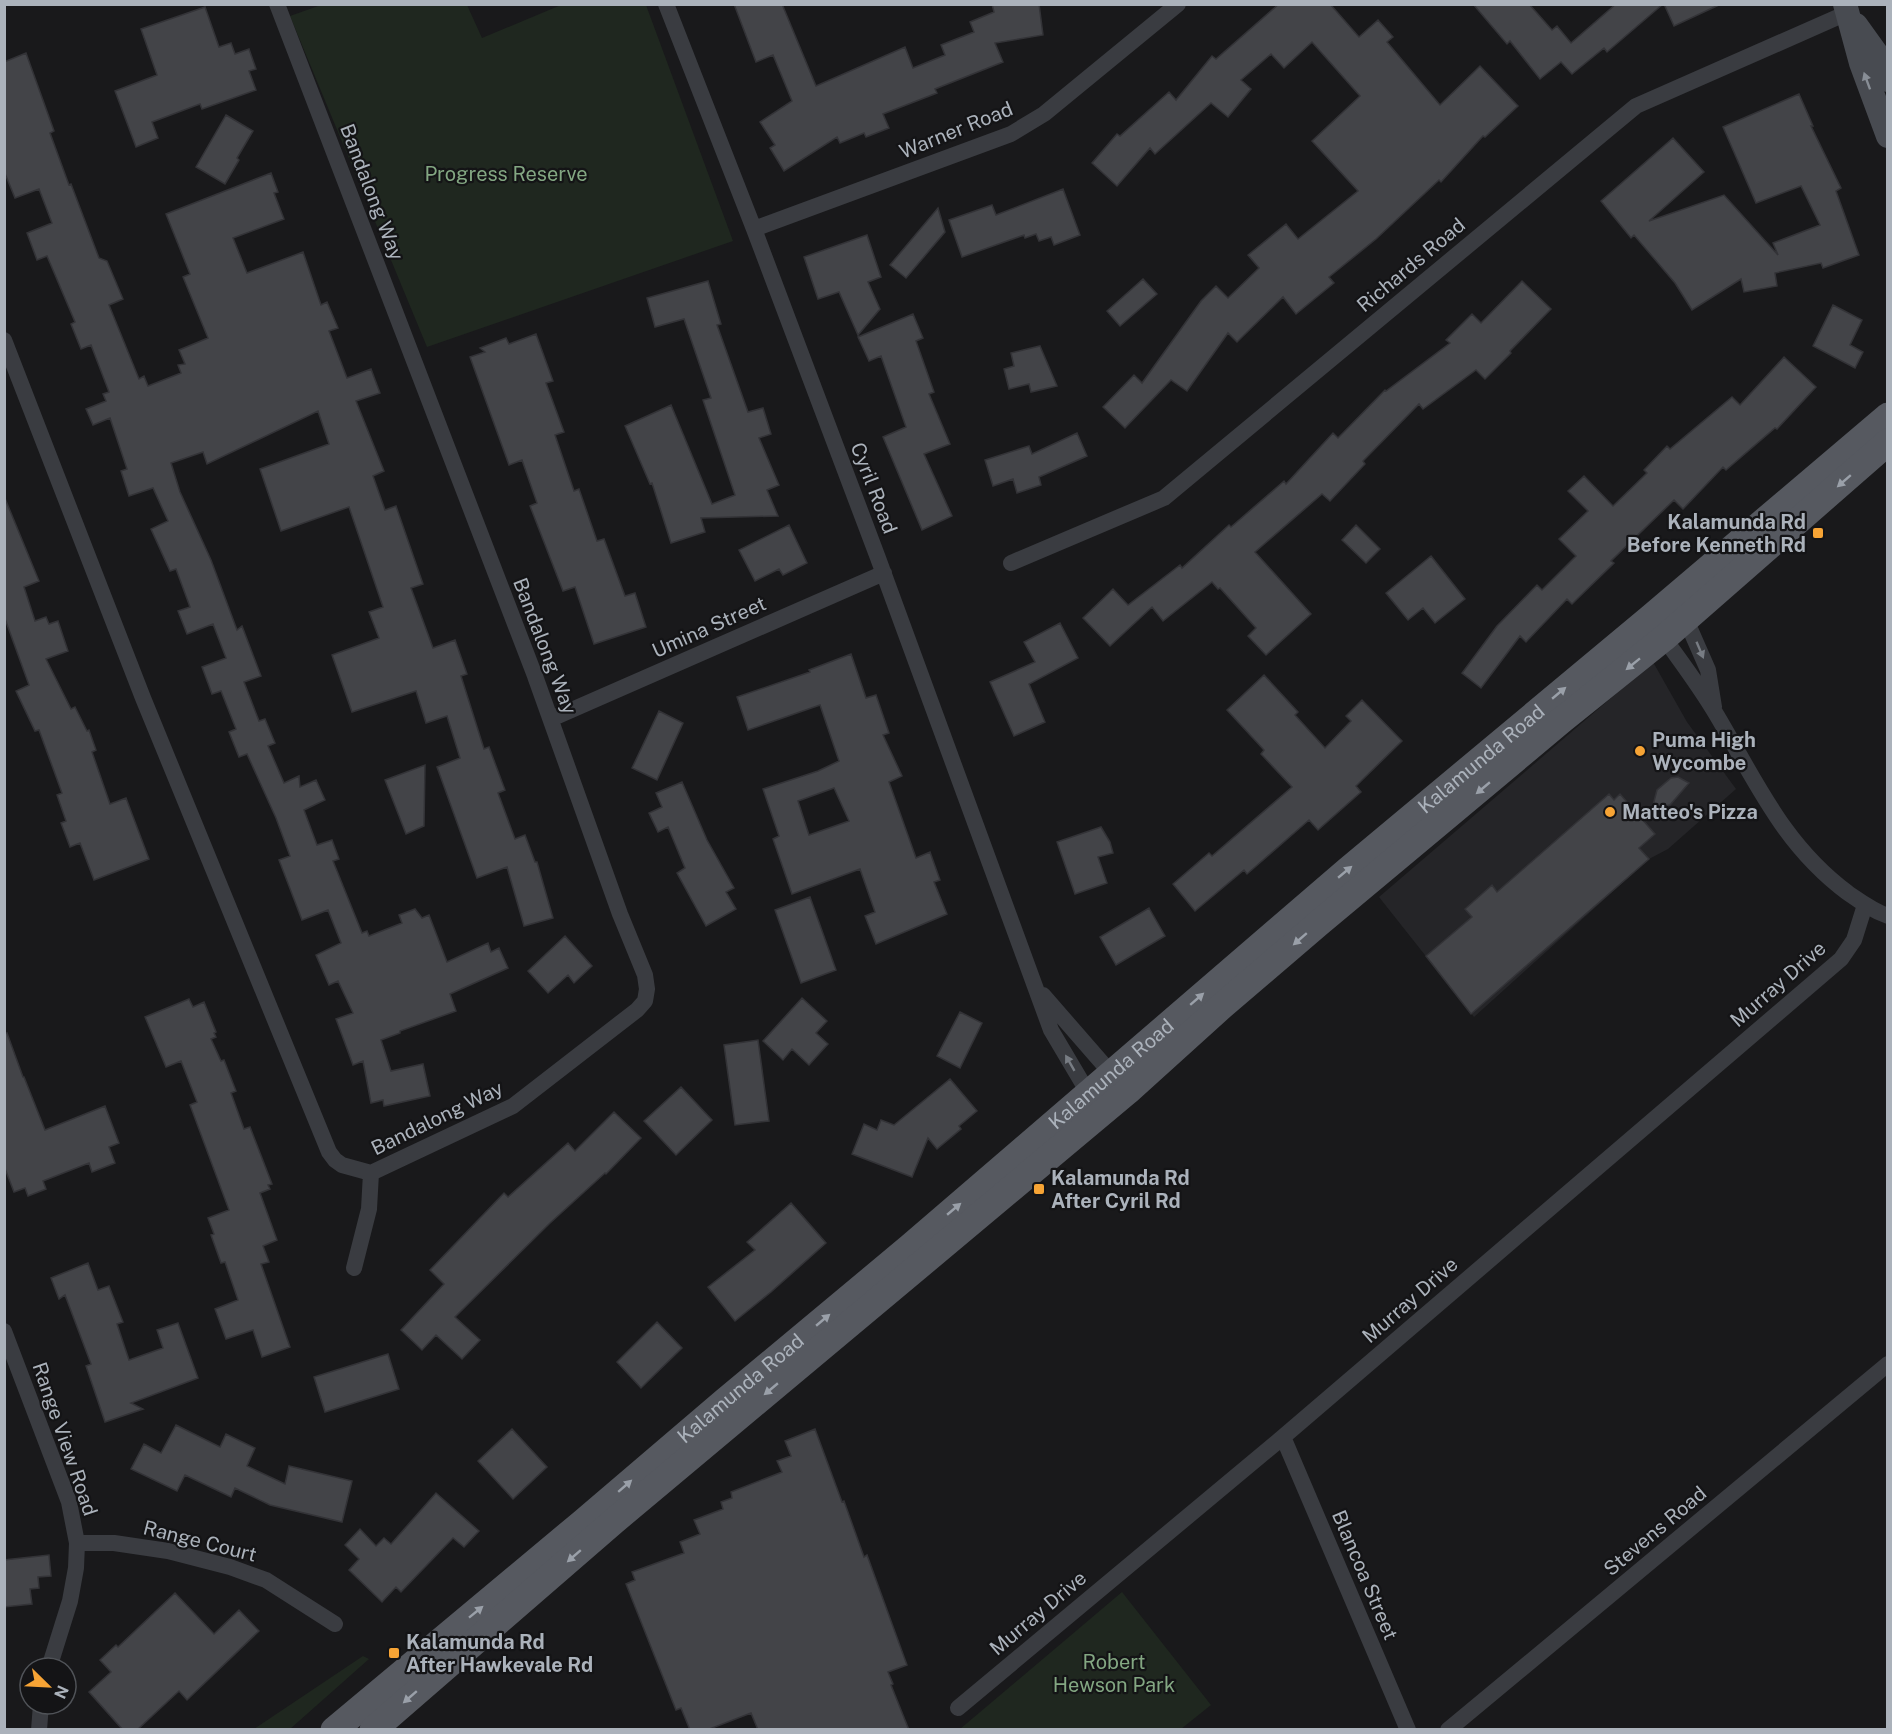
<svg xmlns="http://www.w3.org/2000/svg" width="1892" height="1734" font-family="'Public Sans',sans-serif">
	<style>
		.built { fill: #252528 }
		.green { fill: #1f271f }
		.building { fill: #434448; stroke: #333337; stroke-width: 1.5; fill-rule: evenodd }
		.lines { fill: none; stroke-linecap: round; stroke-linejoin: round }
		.street { stroke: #3a3c41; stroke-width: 16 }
		.secondary { stroke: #484b51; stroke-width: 24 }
		.primary { stroke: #565960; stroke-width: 27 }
		.oneway { fill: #888e96 }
		.oneway2 { fill: #9aa0a9 }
		.oneway3 { fill: #787d84 }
		.poi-dot { fill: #f7a435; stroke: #141416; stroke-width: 2 }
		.labels { text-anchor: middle; stroke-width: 4.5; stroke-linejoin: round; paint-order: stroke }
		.street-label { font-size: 20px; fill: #abb2bb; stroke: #141416 }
		.park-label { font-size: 20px; fill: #83a782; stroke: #141416 }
		.poi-label { font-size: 20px; font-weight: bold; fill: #abb2bb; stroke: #141416; text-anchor: start }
	</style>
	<rect width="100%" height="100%" fill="#19191b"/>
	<!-- built -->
	<path class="built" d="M1653 662 1687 722 1736 789 1668 849 1649 859 1474 1017 1379 897Z"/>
	<!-- green -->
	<path class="green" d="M321 5H467L482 38 561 5H646L733 241 427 347 290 16Z
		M1122 1592 1211 1705 1181 1729H960Z
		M363 1656 369 1659 290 1729H254Z"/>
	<!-- building -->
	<path class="building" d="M734 4H782L816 86 905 47 913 68 945 55 941 45 974 32 970 22 994 12 992 4H1039L1043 35 995 43 1003 62 935 89 937 93 883 114 889 128 866 137 864 133 840 143 837 137 784 171 770 148 775 145 760 122 792 101 773 55 756 62Z
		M1279 4H1330L1359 37 1378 20 1393 37 1387 42 1440 105 1480 66 1518 106 1485 137 1483 136 1441 182 1439 180 1376 239 1329 277 1334 283 1296 314 1283 297 1237 342 1228 333 1187 391 1171 380 1125 428 1103 407 1134 375 1142 383 1201 301 1216 286 1228 298 1259 268 1248 255 1286 224 1298 239 1358 191 1312 141 1360 96 1312 42 1284 68 1271 54 1241 80 1251 89 1228 117 1211 103 1155 154 1150 148 1117 186 1092 163 1117 134 1120 136 1169 92 1176 100 1212 56 1216 59Z
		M1473 4H1529L1552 30 1557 26 1571 43 1616 4H1663L1607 52 1604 48 1572 74 1561 62 1540 79 1510 41 1507 44Z
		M1664 4H1721L1674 26Z
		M205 7 219 47 231 43 235 54 249 49 256 69 249 71 256 90 202 109 200 104 152 122 158 138 136 147 115 91 157 75 141 29Z
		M26 53 54 131 50 133 69 185 71 184 99 258 107 261 123 299 109 305 139 379 144 376 148 386 181 373 178 365 185 364 179 350 208 338 183 277 190 274 166 214 271 173 278 192 274 193 284 219 233 238 247 273 303 252 321 305 327 302 338 328 329 331 347 378 371 369 380 393 356 401 384 471 373 476 385 510 396 506 423 584 411 588 433 648 455 640 467 674 461 676 484 749 489 747 505 790 498 793 515 839 525 835 535 862H537L553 918 524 926 507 867 477 878 437 767 460 758 447 716 426 723 416 691 352 712 332 655 379 638 369 612 383 607 349 507 281 531 260 469 329 444 318 411 207 464 203 452 171 463 180 492 211 560 237 630 242 626 261 676 244 682 259 721 265 719 275 743 268 746 284 783 299 776 300 787 316 780 325 800 304 810 317 845 332 840 339 859 333 861 362 933 367 931 369 936 402 923 399 915 415 909 422 918 429 915 447 962 488 943 491 952 499 948 508 968 450 994 456 1011 400 1031V1033L381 1040 391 1071 423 1064 430 1096 384 1106 383 1100 371 1103 363 1061 353 1065 336 1019 353 1013 338 981 329 985 316 955 341 943 328 910 302 920 279 860 290 856 276 818 247 754 239 757 229 732 236 729 221 691 212 694 202 667 226 658 213 624 187 634 178 611 190 607 176 569 170 571 151 529 168 521 153 488 129 496 121 471 127 469 110 418 93 425 86 409 106 401 103 394 109 392 91 345 81 349 71 324 75 322 47 256 37 260 27 233 52 223 39 189 15 198 4 171V62Z
		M1799 94 1813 126H1811L1841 188 1836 191 1859 255 1823 268 1821 263 1775 273 1777 286 1744 292 1741 279 1692 310 1675 283 1634 235 1631 238 1601 201 1673 138 1704 172 1649 221 1724 195 1778 255 1773 243 1820 225 1801 186 1756 203 1723 127Z
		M226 115 253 131 237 158 239 160 225 184 196 167Z
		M1063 189 1080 235 1054 245 1051 237 1039 241 1036 234 1025 238 1024 235 962 257 949 220 992 205 996 215Z
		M938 208 945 232 906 278 890 265Z
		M867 235 881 277 868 282 880 309 858 335 839 292 818 299 804 257Z
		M1143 279 1157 294 1120 326 1107 311Z
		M708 281 721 324 717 325 748 412 763 408 771 434 759 438 779 485 767 490 778 516 701 518 705 532 671 543 652 483 650 484 625 426 671 405 712 504 735 495 703 400 711 398 684 319 655 327 647 298Z
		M1522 281 1551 309 1510 351 1511 353 1485 379 1476 370 1423 409 1419 404 1363 461 1365 464 1330 501 1322 494 1255 552 1311 614 1266 655 1248 636 1256 628 1220 588 1218 589 1212 582 1163 621 1152 607 1110 646 1083 618 1113 589 1128 605 1180 565 1182 568 1229 525 1231 527 1284 481 1286 484 1333 433 1338 438 1385 390 1386 391 1450 343 1446 340 1472 314 1481 323Z
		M1833 305 1862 320 1850 345 1863 352 1855 368 1813 346Z
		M913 314 923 338 916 341 934 392 929 394 950 444 924 454 952 516 922 530 883 437 906 427 881 356 869 361 858 337Z
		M536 334 553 381 546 383 564 432 555 435 574 491 579 489 597 541 604 539 625 596 635 593 646 627 594 644 575 587 563 591 530 506 537 503 522 460 509 465 470 357 485 352 480 348 506 338 509 344Z
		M1040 346 1057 386 1031 392 1029 384 1009 389 1004 369 1014 366 1011 353Z
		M1784 357 1816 387 1777 429 1775 428 1726 470 1723 467 1683 509 1674 500 1611 561 1614 563 1572 604 1567 599 1526 642 1520 636 1481 688 1462 673 1497 626 1537 585 1542 590 1576 556 1559 539 1588 511 1568 491 1584 476 1613 506 1647 473 1644 470 1667 446 1670 449 1732 397 1740 405Z
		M1077 433 1087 456 1039 477 1041 485 1017 493 1013 479 993 486 985 460 1029 446 1032 454Z
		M4 496 39 581 24 587 35 621 46 617 49 624 58 621 68 651 46 659 71 709 75 707 87 731 89 730 96 750 92 752 110 804 126 798 149 859 94 880 80 843 70 847 61 823 66 821 57 795 62 793 39 730 35 731 16 691 29 685 4 616Z
		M789 525 807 563 783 575 779 569 755 581 739 550Z
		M1356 525 1380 549 1366 563 1342 540Z
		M1431 556 1465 599 1435 623 1423 608 1408 620 1386 593Z
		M1060 623 1078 658 1029 684 1045 722 1014 736 990 682 1035 662 1024 642Z
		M851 654 866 698 876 695 889 733 883 735 902 776 889 782 916 858 930 852 940 880 934 882 947 914 876 944 865 916 875 912 860 869 792 894 773 839 779 836 763 789 818 771 839 761 820 705 748 730 737 697 810 672 809 670ZM834 788 849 821 809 835 798 801Z
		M1264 675 1298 712 1295 715 1325 748 1351 721 1346 716 1362 700 1402 741 1356 786 1361 792 1318 830 1309 820 1247 874 1244 870 1195 911 1173 884 1209 853 1212 856 1292 787 1261 754 1264 750 1227 710Z
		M659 711 683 723 657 780 632 768Z
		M425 765 424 826 406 834 385 780Z
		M1678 777 1689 783 1670 805 1652 809 1657 790 1671 778Z
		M682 782 707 840 734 888 726 892 736 909 706 926 677 873 685 868 668 827 658 832 649 813 662 807 656 793Z
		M1609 794 1614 800 1620 794 1655 834 1639 848 1649 859 1471 1014 1426 956 1472 917 1465 909 1492 885 1497 892Z
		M1101 827 1110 842 1113 853 1098 857 1107 883 1075 894 1057 842Z
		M810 897 836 970 801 983 775 910Z
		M1149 908 1165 936 1116 965 1100 937Z
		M565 936 592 966 574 983 568 975 548 993 528 971Z
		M802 998 827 1021 816 1033 828 1044 809 1065 792 1049 783 1060 763 1041Z
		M189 999 193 1007 204 1002 216 1032 214 1033 216 1037 211 1039 221 1061 224 1060 236 1091 231 1093 244 1129 250 1127 272 1184 268 1185 270 1189 260 1193 277 1240 263 1246 269 1262 261 1264 290 1347 262 1357 253 1330 226 1339 215 1309 238 1300 225 1262 221 1263 211 1235 214 1234 208 1218 229 1210 190 1105 197 1102 181 1061 166 1067 145 1017Z
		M960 1012 982 1023 960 1068 937 1056Z
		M7 1033 23 1077H24L45 1130 105 1106 119 1143 109 1147 115 1163 92 1172 89 1163 43 1181 46 1189 28 1196 25 1188 14 1192 4 1166V1034Z
		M758 1040 769 1121 735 1125 724 1045Z
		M950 1079 977 1111 959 1126 961 1129 937 1149 928 1138 912 1177 852 1154 864 1124 877 1130 881 1120 894 1125Z
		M681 1087 712 1120 676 1155 644 1121Z
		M614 1112 641 1138 606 1174 605 1173 549 1224 455 1317 480 1340 462 1359 436 1335 422 1350 401 1330 444 1284 430 1270 504 1193 508 1197 568 1143 575 1151Z
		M791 1203 826 1243 771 1292 735 1321 708 1287 755 1250 747 1242Z
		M88 1263 98 1290 109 1286 123 1322 117 1324 129 1360 163 1348 157 1330 178 1323 198 1378 131 1403 143 1409 105 1422 86 1366 91 1364 65 1295 59 1299 51 1278Z
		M657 1322 682 1348 641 1388 617 1362Z
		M388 1354 399 1389 325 1412 314 1377Z
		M176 1425 220 1447 226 1434 255 1448 247 1466 285 1484 289 1466 352 1481 342 1522 270 1505 235 1488 231 1497 185 1475 177 1491 131 1469 144 1444 161 1453Z
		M512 1429 547 1467 513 1499 478 1461Z
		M815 1429 842 1502 844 1501 864 1557 867 1555 907 1665 888 1672 893 1684 891 1685 909 1730H758L751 1713 707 1730H690L681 1708 676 1710 626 1584 635 1580 632 1572 684 1553 680 1542 700 1534 694 1520 723 1509 721 1502 732 1498 731 1492 782 1472 777 1461 791 1456 785 1441Z
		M436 1493 479 1531 464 1547 453 1538 401 1592 396 1587 382 1602 349 1570 359 1559 345 1545 360 1529 376 1546 384 1538 391 1544Z
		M49 1555 51 1576 38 1577 39 1588 30 1589 32 1604 4 1607V1560Z
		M175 1593 214 1634 239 1610 259 1631 187 1700 179 1691 137 1730H123L89 1692 111 1672 100 1660 116 1645 118 1647Z"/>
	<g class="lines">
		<!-- street -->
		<path class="street" d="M666 4 754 229 878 558 1051 1030 1093 1101
			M754 229 1011 134 1044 114 1178 4
			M4 340 143 698 329 1152 335 1160 342 1165 371 1173 513 1106 637 1010 645 1001 647 989 645 975 620 914 535 676 277 4
			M1011 563 1164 498 1636 106 1847 13
			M1683 613 1708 670 1714 707
			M1659 631C1678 658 1699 685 1716 714 1756 781 1783 845 1848 893 1861 902 1873 911 1888 916
			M551 719 884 573
			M1043 995 1117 1080
			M354 1268 369 1209 371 1173
			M4 1331 69 1502 77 1543 76 1568 70 1601 49 1668
			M1283 1437 1408 1730
			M77 1543H114L168 1551 230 1567 266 1580 335 1624
			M958 1708 1283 1437 1841 959 1854 940 1865 905
			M39 1730 41 1704
			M1448 1730 1888 1364"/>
		<!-- secondary -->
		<path class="secondary" d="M1845 4 1861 63 1888 136
			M1856 25 1879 57 1888 80"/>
		<!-- primary -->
		<g class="primary">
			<path id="s1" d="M334 1730 582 1523 725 1401 910 1247 1348 870 1650 618 1888 416"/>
			<path d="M373 1730 614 1521 1128 1091 1222 1006 1319 923 1562 720 1664 638 1888 442"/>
		</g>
	</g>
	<!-- one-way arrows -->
	<defs><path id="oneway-solid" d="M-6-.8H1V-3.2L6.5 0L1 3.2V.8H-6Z" transform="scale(1.5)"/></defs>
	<use class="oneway" href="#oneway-solid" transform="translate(1867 81) rotate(-110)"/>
	<g class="oneway2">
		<use href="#oneway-solid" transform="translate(1844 481) rotate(139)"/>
		<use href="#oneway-solid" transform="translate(1633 664) rotate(141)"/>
		<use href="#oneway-solid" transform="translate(1559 693) rotate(-40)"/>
		<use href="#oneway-solid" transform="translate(1483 788) rotate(140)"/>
		<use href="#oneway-solid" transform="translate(1345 872) rotate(-40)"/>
		<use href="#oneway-solid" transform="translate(1300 939) rotate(139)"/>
		<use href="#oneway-solid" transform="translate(1197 999) rotate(-41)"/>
		<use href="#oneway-solid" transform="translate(954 1209) rotate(-40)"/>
		<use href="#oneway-solid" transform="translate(823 1320) rotate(-40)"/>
		<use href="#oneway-solid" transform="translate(771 1389) rotate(140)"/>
		<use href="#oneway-solid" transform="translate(625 1486) rotate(-41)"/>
		<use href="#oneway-solid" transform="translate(574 1556) rotate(139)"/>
		<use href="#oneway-solid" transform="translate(476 1612) rotate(-39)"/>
		<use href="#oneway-solid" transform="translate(410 1697) rotate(139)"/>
	</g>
	<g class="oneway3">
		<use href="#oneway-solid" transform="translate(1700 650) rotate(67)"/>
		<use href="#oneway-solid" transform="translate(1070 1063) rotate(-120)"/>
	</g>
	<!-- markers -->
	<g class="poi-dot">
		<rect x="1812" y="527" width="12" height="12" rx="3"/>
		<circle cx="1640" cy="751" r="6"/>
		<circle cx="1610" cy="812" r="6"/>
		<rect x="1033" y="1183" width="12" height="12" rx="3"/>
		<rect x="388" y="1647" width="12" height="12" rx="3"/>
	</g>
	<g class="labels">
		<!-- street labels -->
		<g class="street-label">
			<text transform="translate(956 130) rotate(-22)" y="7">Warner Road</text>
			<text transform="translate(372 192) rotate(69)" y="7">Bandalong Way</text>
			<text transform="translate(1411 265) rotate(-40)" y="7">Richards Road</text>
			<text transform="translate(874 488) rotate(69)" y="7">Cyril Road</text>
			<text transform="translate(709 627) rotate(-24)" y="7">Umina Street</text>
			<text transform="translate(545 646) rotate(69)" y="7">Bandalong Way</text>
			<text dy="7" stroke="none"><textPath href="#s1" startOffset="1503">Kalamunda Road</textPath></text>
			<text transform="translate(1778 984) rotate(-41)" y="7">Murray Drive</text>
			<text dy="7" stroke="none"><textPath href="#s1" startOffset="1017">Kalamunda Road</textPath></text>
			<text transform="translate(437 1118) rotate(-26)" y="7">Bandalong Way</text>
			<text transform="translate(1410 1300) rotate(-41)" y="7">Murray Drive</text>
			<text dy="7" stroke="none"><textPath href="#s1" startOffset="531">Kalamunda Road</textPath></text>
			<text transform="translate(65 1439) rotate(71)" y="7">Range View Road</text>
			<text transform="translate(1655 1531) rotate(-40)" y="7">Stevens Road</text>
			<text transform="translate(200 1541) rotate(14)" y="7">Range Court</text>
			<text transform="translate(1365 1575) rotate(67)" y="7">Blancoa Street</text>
			<text transform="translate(1038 1613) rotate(-40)" y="7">Murray Drive</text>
		</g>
		<!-- park labels -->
		<g class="park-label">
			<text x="506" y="181">Progress Reserve</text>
			<text x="1114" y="1669">Robert<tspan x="1114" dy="23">Hewson Park</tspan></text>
		</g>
		<!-- poi labels -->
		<g class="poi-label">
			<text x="1806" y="529" text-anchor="end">Kalamunda Rd<tspan x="1806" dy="23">Before Kenneth Rd</tspan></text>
			<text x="1652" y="747">Puma High<tspan x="1652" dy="23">Wycombe</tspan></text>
			<text x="1622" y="819">Matteo's Pizza</text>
			<text x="1051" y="1185">Kalamunda Rd<tspan x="1051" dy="23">After Cyril Rd</tspan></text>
			<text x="406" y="1649">Kalamunda Rd<tspan x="406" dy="23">After Hawkevale Rd</tspan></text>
		</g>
	</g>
	<!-- border -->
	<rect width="1892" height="1734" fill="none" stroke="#abb2bb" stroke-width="12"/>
	<!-- north arrow -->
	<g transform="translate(48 1686) rotate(114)"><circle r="28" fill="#141416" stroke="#505358" stroke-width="1.5"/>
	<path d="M0-4.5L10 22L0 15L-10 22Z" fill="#f7a435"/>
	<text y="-9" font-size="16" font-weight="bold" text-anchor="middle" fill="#abb2bb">N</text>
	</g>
</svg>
